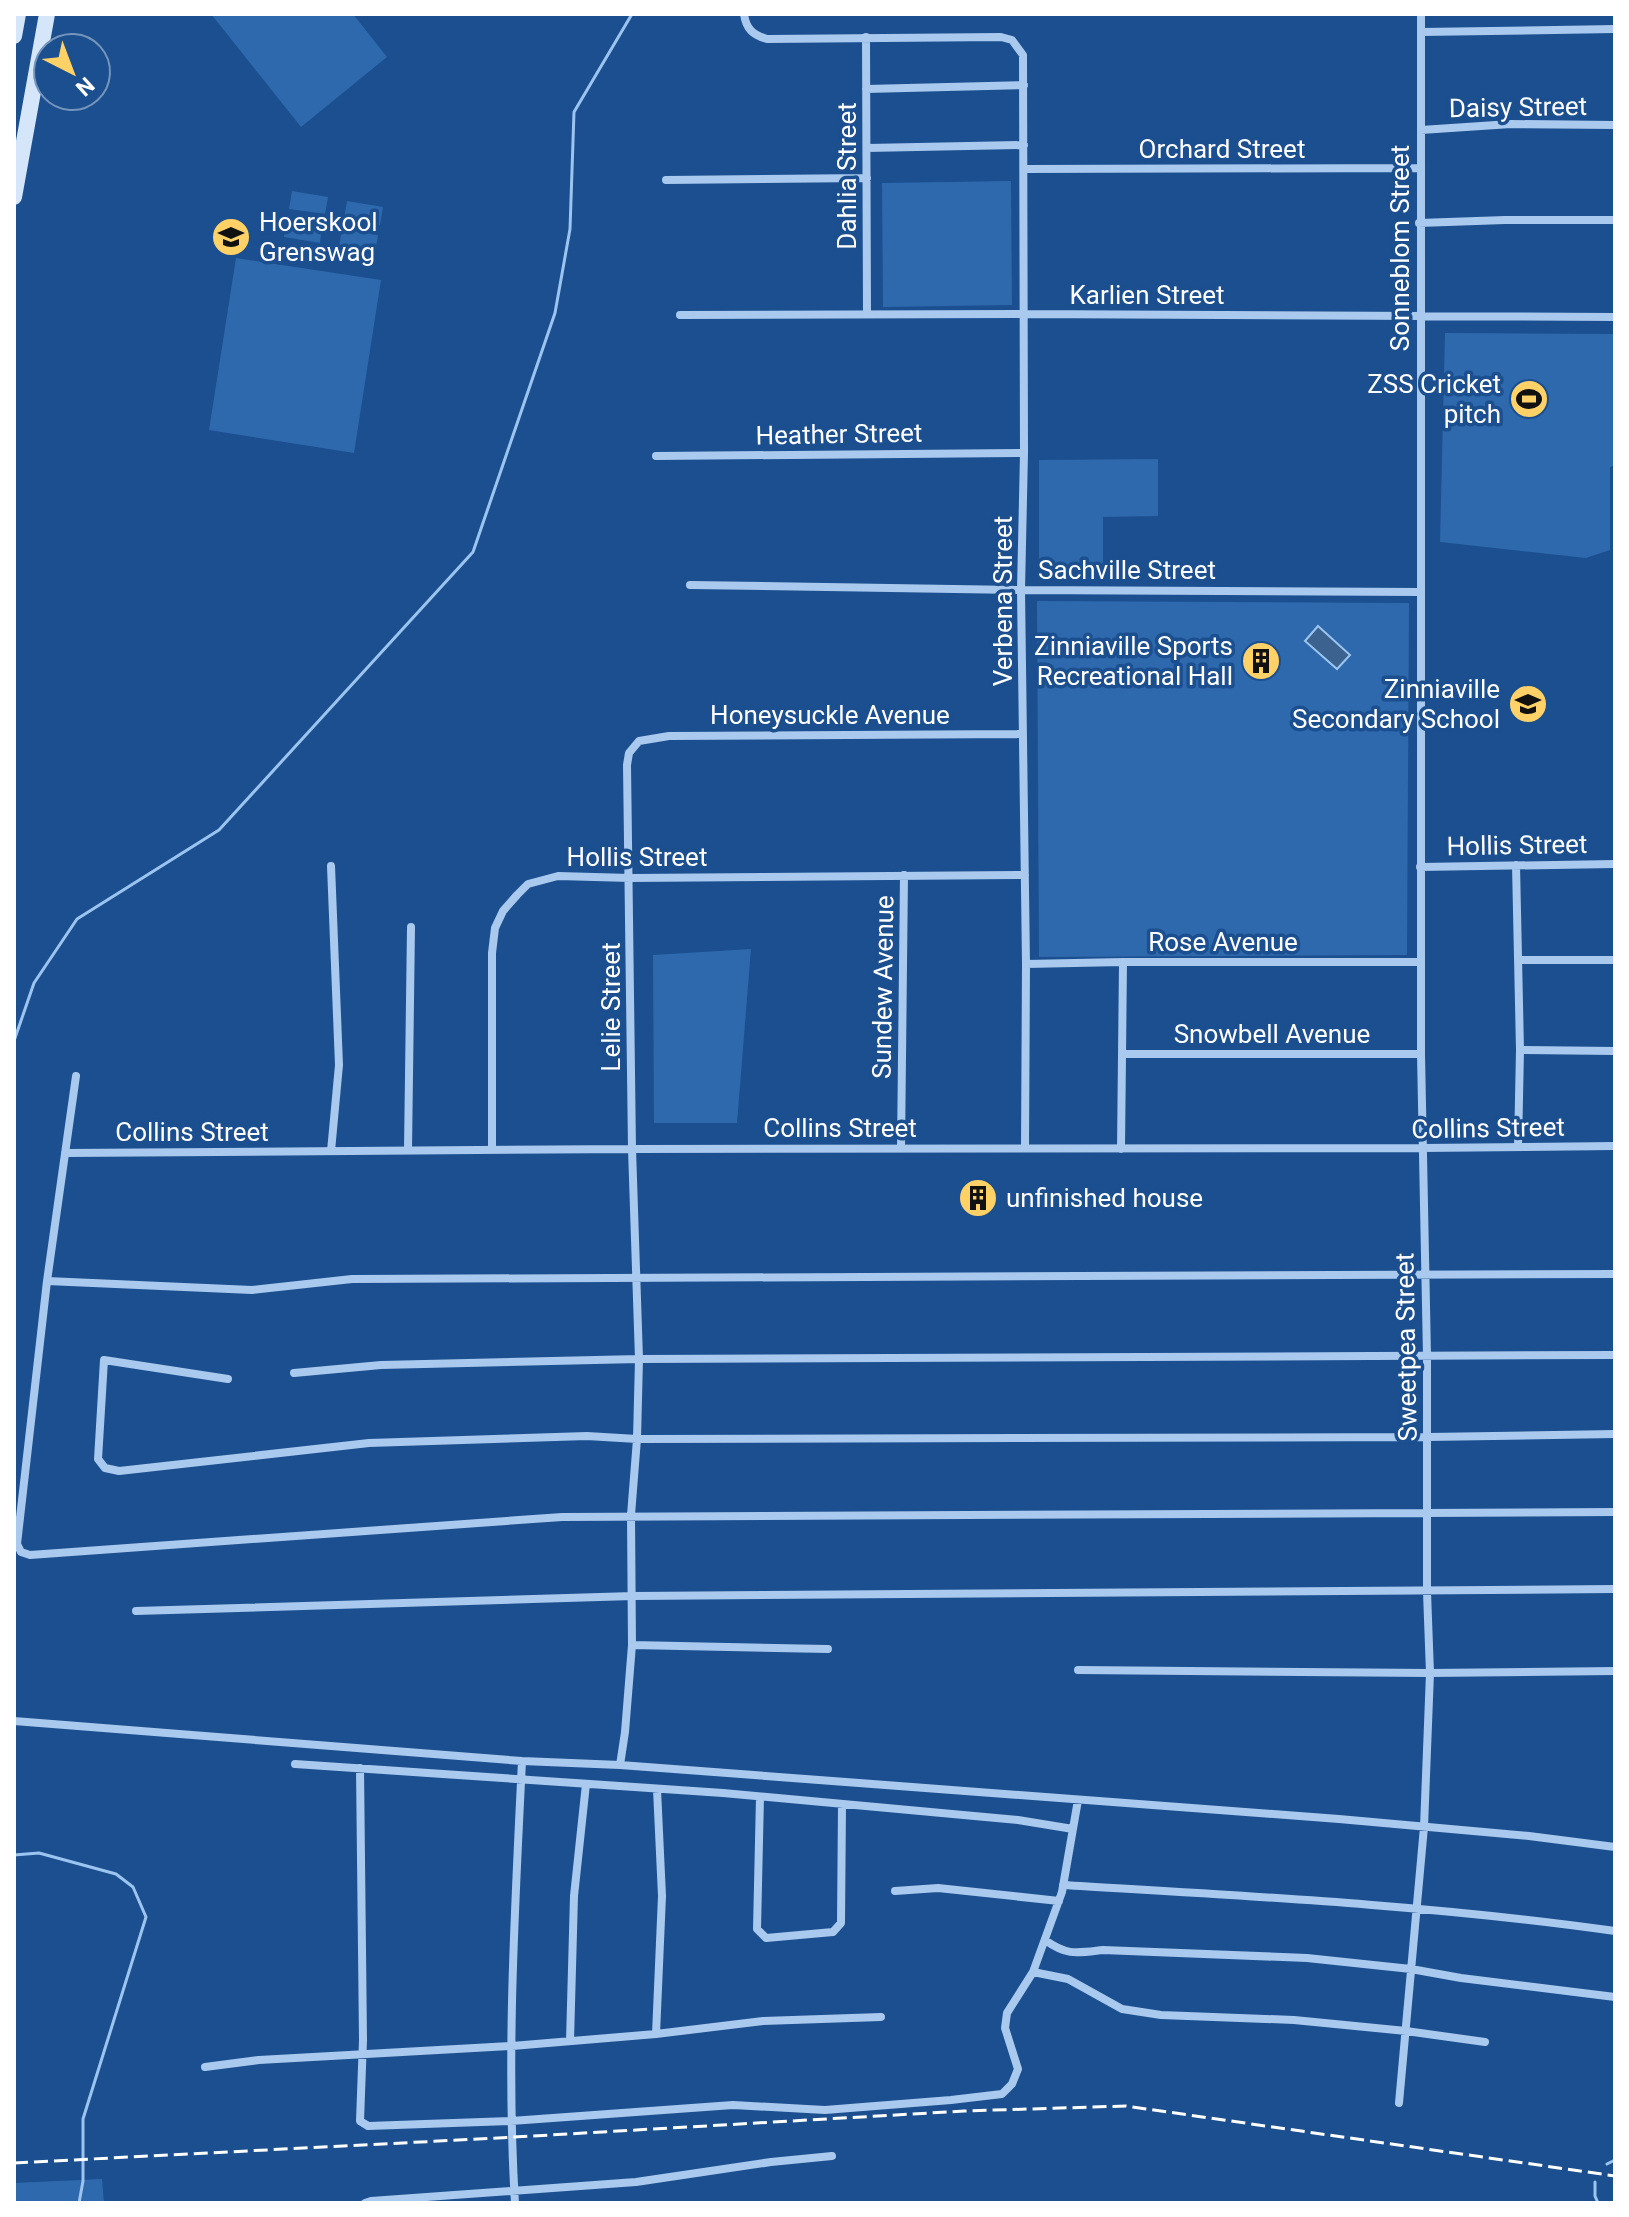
<svg xmlns="http://www.w3.org/2000/svg" width="1629" height="2217" font-family="Roboto,sans-serif">
	<style>
		.green { fill: #2e69ad }
		.water { fill: #3c6290; stroke: #9cc4f0; stroke-width: 2 }
		.lines { fill: none; stroke-linecap: round; stroke-linejoin: round }
		.stream { stroke: #9cc4f0; stroke-width: 3 }
		.minor { stroke: #a9c9ee; stroke-width: 8 }
		.secondary { stroke: #d6e6fa; stroke-width: 16 }
		.rail { stroke: #fff; stroke-width: 3; stroke-dasharray: 14 6; stroke-linecap: butt }
		.labels { text-anchor: middle; stroke-width: 7; stroke-linejoin: round; paint-order: stroke }
		.street-label { font-size: 26px; fill: #fff; stroke: #1b4f8f }
		.poi-label { font-size: 26px; fill: #fff; stroke: #1b4f8f; text-anchor: end }
	</style>
	<rect width="100%" height="100%" fill="#1b4f8f"/>
	<!-- green -->
	<path class="green" d="M211 14H353L387 57 301 127Z
		M1011 181 1012 305 883 307 882 183Z
		M292 191 328 197 325 214 289 209Z
		M347 201 383 207 380 225 344 219Z
		M286 219 322 225 320 243 284 237Z
		M342 229 378 235 375 253 339 247Z
		M236 258 381 280 354 453 209 430Z
		M1445 333 1615 334V465L1610 467V550L1586 558 1440 542Z
		M1158 459V516L1103 517V565L1039 566V460Z
		M1037 601 1409 603 1407 955 1039 957Z
		M751 949 737 1123H654L653 955Z
		M102 2179 104 2203H14V2183Z"/>
	<!-- water -->
	<path class="water" d="M1318 626 1350 655 1337 669 1305 641Z"/>
	<g class="lines">
		<!-- stream -->
		<path class="stream" d="M14 1041 34 983 77 919 219 830 473 552 555 313 570 229 574 112 632 14
			M14 1855 39 1853 116 1874 133 1887 146 1917 83 2119V2181L79 2203
			M1607 2164 1615 2160
			M1595 2182V2196L1598 2203"/>
		<!-- minor -->
		<path class="minor" d="M744 14C746 29 753 35 767 39L1001 37 1012 40 1023 55 1024 453 1021 590 1026 964 1025 1148
			M1421 32 1615 29
			M866 37 867 314
			M866 89 1024 85
			M1421 130 1511 124 1615 125
			M867 148 1024 145
			M1024 169 1420 168
			M666 180 867 178
			M1419 223 1505 220H1615
			M680 315 1023 314 1615 317
			M656 456 1024 453
			M690 585 1021 590 1420 592
			M1516 865 1520 1050 1518 1147
			M331 866 339 1065 331 1151
			M1420 867 1615 864
			M1519 960H1615
			M1026 964 1123 962H1420
			M1520 1050 1615 1051
			M1123 1054H1421
			M76 1076 47 1281 17 1544 21 1552 30 1555 562 1517 1615 1512
			M901 1148 904 875
			M1121 1149 1123 962
			M408 1150 411 927
			M492 1150V953L495 928 503 911 517 895 528 884 558 876 630 878 1025 875
			M65 1153 632 1149 1422 1148 1615 1146
			M47 1281 252 1290 352 1279 1615 1274
			M294 1373 381 1365 639 1359 1615 1355
			M228 1379 104 1360 98 1459 105 1468 119 1471 369 1443 587 1436 637 1439 1428 1437 1615 1434
			M136 1611 633 1596 1615 1589
			M632 1645 828 1649
			M1078 1670 1430 1673 1615 1671
			M14 1721 522 1761 620 1765 1339 1819 1529 1836 1615 1847
			M295 1764 723 1793 1018 1820 1073 1829
			M620 1765 625 1732 632 1645 631 1515 637 1439 639 1359 632 1149 627 765 629 753 639 741 669 736 1023 734
			M360 1768 363 2040 360 2121 368 2126 511 2121 733 2105 825 2110 951 2100 1002 2094 1012 2084 1018 2069 1005 2028 1007 2013 1033 1972 1062 1892 1078 1800
			M760 1797 757 1929 766 1938 833 1932 841 1923 842 1805
			M1063 1885C1247 1896 1432 1905 1615 1931
			M895 1891 938 1888 1059 1901
			M1045 1940C1067 1956 1077 1953 1103 1950L1307 1958 1411 1969 1461 1978 1615 1997
			M1033 1972 1068 1979 1122 2009 1161 2015 1294 2020 1406 2031 1485 2042
			M656 2034 662 1896 657 1789
			M570 2041 574 1896 586 1784
			M205 2067 259 2060 512 2046 656 2034 763 2021 881 2017
			M1399 2103 1424 1827 1430 1673 1427 1592V1356L1421 1054V14
			M365 2203 371 2201 636 2182 771 2162 832 2156
			M515 2203C506 2056 515 1908 522 1761"/>
		<!-- secondary -->
		<path class="secondary" d="M14 36 18 14
			M14 197 47 14"/>
		<!-- rail -->
		<path class="rail" d="M14 2163 498 2138 964 2111 1126 2106 1615 2176"/>
	</g>
	<!-- icons -->
	<defs>
		<symbol id="school-disc" viewBox="-11 -11 22 22"><circle r="9.5" fill="#ffd166" stroke="#1b4f8f"/><path d="M0-5L7-2L0 1L-7-2ZM-4 1L0 2.5L4 1V4Q0 6-4 4Z" fill="#111"/></symbol>
		<symbol id="stadium-disc" viewBox="-11 -11 22 22"><circle r="9.5" fill="#ffd166" stroke="#1b4f8f"/><path d="M0-5a6.5 5 0 1 0 0 10a6.5 5 0 1 0 0-10ZM-3.5-1.8h7v3.6h-7Z" fill="#111"/></symbol>
		<symbol id="building-disc" viewBox="-11 -11 22 22"><circle r="9.5" fill="#ffd166" stroke="#1b4f8f"/><path d="M-4-6H4V6H1V3H-1V6H-4ZM-2.5-4.3h1.7v1.8h-1.7ZM.8-4.3h1.7v1.8H.8ZM-2.5-1h1.7V.8h-1.7ZM.8-1h1.7V.8H.8Z" fill="#111"/></symbol>
	</defs>
	<g fill-rule="evenodd">
		<use href="#school-disc" x="209" y="215" width="44" height="44"/>
		<use href="#stadium-disc" x="1507" y="377" width="44" height="44"/>
		<use href="#building-disc" x="1239" y="639" width="44" height="44"/>
		<use href="#school-disc" x="1506" y="682" width="44" height="44"/>
		<use href="#building-disc" x="956" y="1176" width="44" height="44"/>
	</g>
	<g class="labels">
		<!-- street labels -->
		<g class="street-label">
			<text transform="translate(1518 107) rotate(-1)" y="9">Daisy Street</text>
			<text x="1222" y="158">Orchard Street</text>
			<text transform="translate(847 176) rotate(-90)" y="9">Dahlia Street</text>
			<text transform="translate(1400 248) rotate(-90)" y="9">Sonneblom Street</text>
			<text x="1147" y="304">Karlien Street</text>
			<text transform="translate(839 434) rotate(-1)" y="9">Heather Street</text>
			<text x="1127" y="579">Sachville Street</text>
			<text transform="translate(1003 601) rotate(-90)" y="9">Verbena Street</text>
			<text x="830" y="724">Honeysuckle Avenue</text>
			<text transform="translate(1517 845) rotate(-1)" y="9">Hollis Street</text>
			<text x="637" y="866">Hollis Street</text>
			<text x="1223" y="951">Rose Avenue</text>
			<text transform="translate(883 987) rotate(-89)" y="9">Sundew Avenue</text>
			<text transform="translate(611 1007) rotate(-90)" y="9">Lelie Street</text>
			<text x="1272" y="1043">Snowbell Avenue</text>
			<text x="840" y="1137">Collins Street</text>
			<text transform="translate(1488 1128) rotate(-1)" y="9">Collins Street</text>
			<text x="192" y="1141">Collins Street</text>
			<text transform="translate(1406 1347) rotate(-91)" y="9">Sweetpea Street</text>
		</g>
		<!-- poi labels -->
		<g class="poi-label">
			<text x="259" y="231" text-anchor="start">Hoerskool<tspan x="259" dy="30">Grenswag</tspan></text>
			<text x="1501" y="393">ZSS Cricket<tspan x="1501" dy="30">pitch</tspan></text>
			<text x="1233" y="655">Zinniaville Sports<tspan x="1233" dy="30">Recreational Hall</tspan></text>
			<text x="1500" y="698">Zinniaville<tspan x="1500" dy="30">Secondary School</tspan></text>
			<text x="1006" y="1207" text-anchor="start">unfinished house</text>
		</g>
	</g>
	<!-- border -->
	<rect width="1629" height="2217" fill="none" stroke="#ffffff" stroke-width="32"/>
	<!-- north arrow -->
	<g transform="translate(72 72) rotate(138)"><circle r="38" fill="#1b4f8f" stroke="#7695bc" stroke-width="2"/>
	<path d="M0-6L14 30L0 20L-14 30Z" fill="#ffd166"/>
	<text y="-12" font-size="22" font-weight="bold" text-anchor="middle" fill="#ffffff">N</text>
	</g>
</svg>
